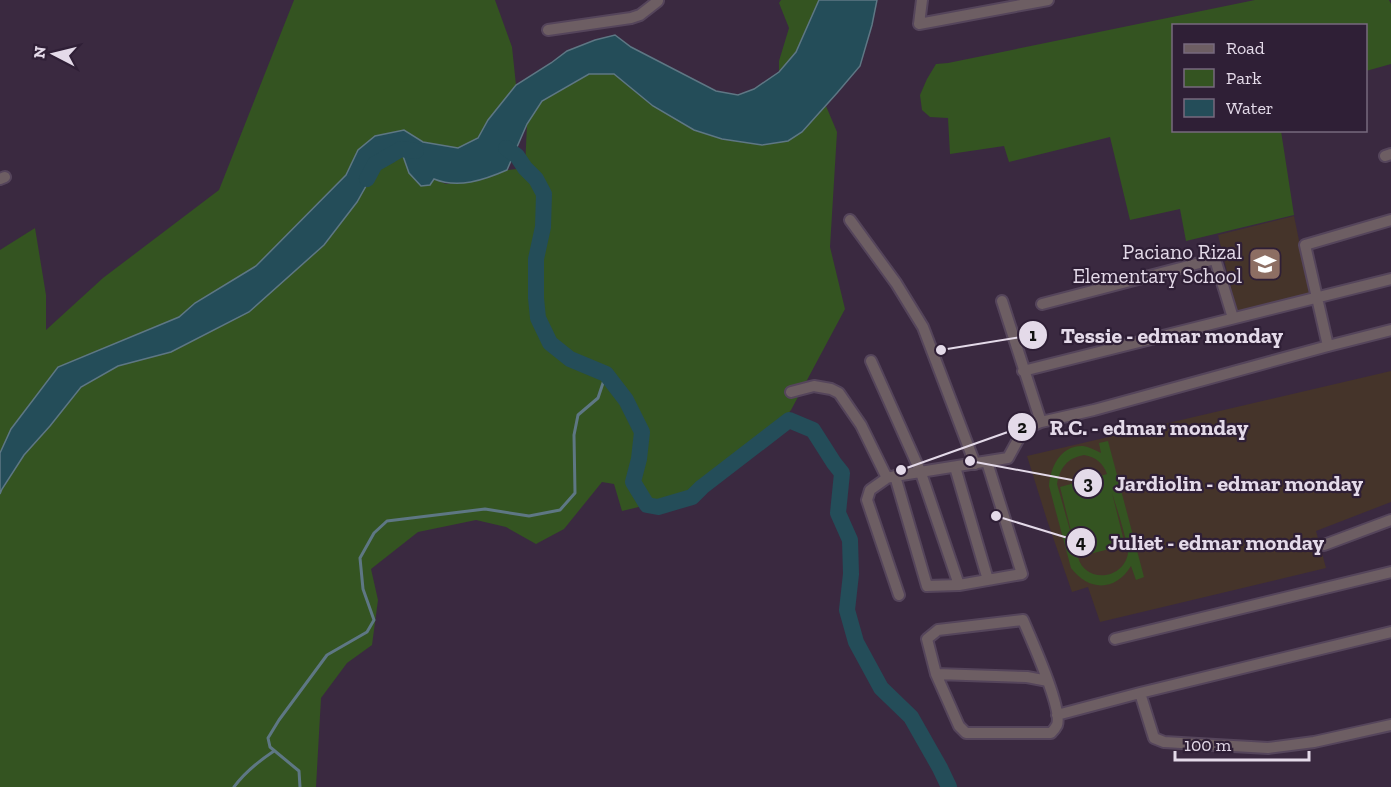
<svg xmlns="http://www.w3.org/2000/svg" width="1391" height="787" font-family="'Zilla Slab',serif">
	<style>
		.education { fill: #45342a }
		.green { fill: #345421; fill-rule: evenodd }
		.water { fill: #244d59; stroke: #5e7784; stroke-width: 1.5 }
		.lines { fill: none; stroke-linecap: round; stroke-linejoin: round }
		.stream { stroke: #5e7784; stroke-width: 3 }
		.river { stroke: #244d59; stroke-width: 16 }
		.street-casing { stroke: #55455b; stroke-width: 14 }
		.street { stroke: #6d5e63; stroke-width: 10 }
		.labels { text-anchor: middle; stroke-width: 4.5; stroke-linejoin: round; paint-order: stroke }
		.poi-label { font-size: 21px; fill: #e4dae9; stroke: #2f1f36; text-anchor: end }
		.leader { fill: none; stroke: #e4dae9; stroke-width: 2 }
		.callout-dot { fill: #e4dae9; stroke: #2f1f36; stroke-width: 2 }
		.mark-label { font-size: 18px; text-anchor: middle; font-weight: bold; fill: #111 }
		.callout-label { font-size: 22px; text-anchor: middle; font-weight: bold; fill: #e4dae9; stroke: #2f1f36; stroke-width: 4.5; stroke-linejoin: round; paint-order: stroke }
	</style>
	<rect width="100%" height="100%" fill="#3a2940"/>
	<!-- education -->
	<path class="education" d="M1294 216 1310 294 1237 312 1218 235Z
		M1391 371V502L1316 531 1326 568 1100 622 1088 587 1072 592 1047 520 1027 456Z"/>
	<!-- green -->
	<path class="green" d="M294 0H495L512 47 516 85 488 120 478 138 458 148 423 142 404 130 358 150 346 175 256 266 195 303 179 317 58 368 11 429 0 453V250L35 228 46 295V330L103 278 219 190Z
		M781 0H819L796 52 779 72V61L789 28 779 3Z
		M1255 0H1389L1391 4V64L1366 71V26H1174V130L1281 131 1294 215 1186 241 1180 209 1130 220 1110 137 1009 162 1004 146 950 154 948 118 930 117 922 110 920 95 927 79 936 64 948 63Z
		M589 74H614L653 106 694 130 722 139 762 145 802 132 826 106 837 132 830 247 845 309 791 410 769 436 692 497 647 505 622 511 614 484 602 482 564 529 536 544 506 527 476 520 418 532 371 569 378 600 372 645 347 663 321 698 316 787H0V494L2 489 24 455 50 426 81 387 324 245 357 202 383 156 393 151 403 156 409 173 434 179 446 184 490 177 507 170 525 168 527 124 541 101Z
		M1108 441 1144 577 1136 580 1131 566C1116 591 1089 592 1071 568L1049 486C1050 467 1061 445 1083 446 1089 447 1095 450 1101 453L1099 443ZM1084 455C1096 457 1103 463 1107 474L1060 487 1077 555 1057 484C1060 468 1067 458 1084 455ZM1112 493C1115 502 1129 546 1128 553 1124 580 1085 584 1078 557L1125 545Z"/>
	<!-- water -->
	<path class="water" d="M819 0H877L872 25 860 66 837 93 802 132 788 141 762 145 722 139 694 130 653 106 614 74H589L542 101 527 124 507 170C484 180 458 189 434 179L430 185 421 186 409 173 403 156 393 151 383 156 357 202 324 245 249 312 171 352 118 366 81 387 50 426 24 455 2 489 0 494V453L11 429 58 367 179 317 195 303 256 266 346 175 358 150 375 136 404 130 423 142 458 148 478 138 488 120 516 85 551 63 567 51 595 40 615 35 631 47 716 91 738 95 754 89 779 72 796 52Z"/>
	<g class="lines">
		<!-- stream -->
		<path class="stream" d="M234 787C245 772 259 761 274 751
			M300 787 299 771 270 747 268 738 279 720 327 655 367 632 374 620 363 589 360 558 374 533 387 521 485 509 529 516 560 510 575 493 574 435 578 415 598 398 606 374"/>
		<!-- river -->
		<path class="river" d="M506 148 517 156 525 168 536 179 544 194 543 227 536 259V298L538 318 550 343 570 359 606 374 626 400 642 432 639 459 633 482 647 505 658 507 692 497 702 487 789 420 813 430 834 463 842 473 838 513 850 540 851 574 847 610 856 642 881 688 911 717 940 768 949 787
			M367 179 375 164 391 155 401 149 416 151"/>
		<defs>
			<path id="street" d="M922 0 919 24 1048 0
				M548 30 631 18 640 15 658 1 657 0
				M1385 156 1391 154
				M0 179 5 177
				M850 220 896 283 923 327 975 464
				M1002 301 1041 422
				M1042 304 1215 259 1233 318
				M1328 346 1305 245 1391 220
				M871 361 921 473 959 585
				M1023 371 1391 279
				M791 392 814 386 831 389 839 393 861 425 887 478
				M955 467 988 580
				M895 476 927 586 959 585 1022 574 987 462
				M1324 545 1391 520
				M899 595 867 500 870 490 887 478 895 476 1008 458 1024 429 1041 422 1094 410 1328 346 1391 330
				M1023 620C1031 639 1063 709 1057 725 1056 727 1052 732 1051 733H966L959 726 936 674 927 639 938 630Z
				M1115 639 1391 572
				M936 674 1027 677 1048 681
				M1140 693 1154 738 1164 742 1268 748 1314 742 1391 725
				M1057 715 1140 693 1391 632"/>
		</defs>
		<!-- street casing -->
		<use href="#street" class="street-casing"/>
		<!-- street -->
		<use href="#street" class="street"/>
	</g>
	<!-- icons -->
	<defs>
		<symbol id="school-square" viewBox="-11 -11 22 22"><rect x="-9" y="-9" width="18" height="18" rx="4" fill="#8d6e63" stroke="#2f1f36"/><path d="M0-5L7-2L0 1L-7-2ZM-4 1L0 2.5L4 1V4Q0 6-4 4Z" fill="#fff"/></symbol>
	</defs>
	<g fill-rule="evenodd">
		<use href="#school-square" x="1246" y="245" width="38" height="38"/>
	</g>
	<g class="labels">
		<!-- poi labels -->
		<g class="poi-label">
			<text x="1242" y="259">Paciano Rizal<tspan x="1242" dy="24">Elementary School</tspan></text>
		</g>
	</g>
	<!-- callouts -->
	<path class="leader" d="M941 350L1033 335M901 470L1022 427M970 461L1088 483M996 516L1081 542"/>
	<g class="callout-dot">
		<circle cx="941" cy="350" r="6"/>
		<circle cx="901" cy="470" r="6"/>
		<circle cx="970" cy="461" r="6"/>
		<circle cx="996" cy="516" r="6"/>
		<circle cx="1033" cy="335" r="15"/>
		<circle cx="1022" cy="427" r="15"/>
		<circle cx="1088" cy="483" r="15"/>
		<circle cx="1081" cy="542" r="15"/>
	</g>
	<g class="mark-label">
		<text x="1033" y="341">1</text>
		<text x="1022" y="433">2</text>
		<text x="1088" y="489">3</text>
		<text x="1081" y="548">4</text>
	</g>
	<g class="callout-label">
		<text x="1172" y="343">Tessie - edmar monday</text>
		<text x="1149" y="435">R.C. - edmar monday</text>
		<text x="1239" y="491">Jardiolin - edmar monday</text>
		<text x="1216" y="550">Juliet - edmar monday</text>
	</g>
	<!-- legend -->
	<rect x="1172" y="24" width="195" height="108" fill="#2f1f36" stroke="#776a7e" stroke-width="1.5"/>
	<rect x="1184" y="44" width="30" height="9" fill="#6d5e63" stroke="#776a7e" stroke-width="1.5"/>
	<text x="1226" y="54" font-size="18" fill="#e4dae9">Road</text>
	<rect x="1184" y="69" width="30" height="18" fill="#345421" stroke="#776a7e" stroke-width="1.5"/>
	<text x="1226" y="84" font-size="18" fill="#e4dae9">Park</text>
	<rect x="1184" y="99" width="30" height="18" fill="#244d59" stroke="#776a7e" stroke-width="1.5"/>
	<text x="1226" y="114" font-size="18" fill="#e4dae9">Water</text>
	<!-- north arrow -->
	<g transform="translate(54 54) rotate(277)" stroke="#2f1f36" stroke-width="4.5" paint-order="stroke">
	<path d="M0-4.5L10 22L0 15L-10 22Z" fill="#e4dae9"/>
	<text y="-9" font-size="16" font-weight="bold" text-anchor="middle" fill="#e4dae9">N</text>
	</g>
	<!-- scale -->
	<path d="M1175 751v9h134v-9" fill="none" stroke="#e4dae9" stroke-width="3"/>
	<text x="1184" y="751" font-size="18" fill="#e4dae9" stroke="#2f1f36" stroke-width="4.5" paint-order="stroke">100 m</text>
</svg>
